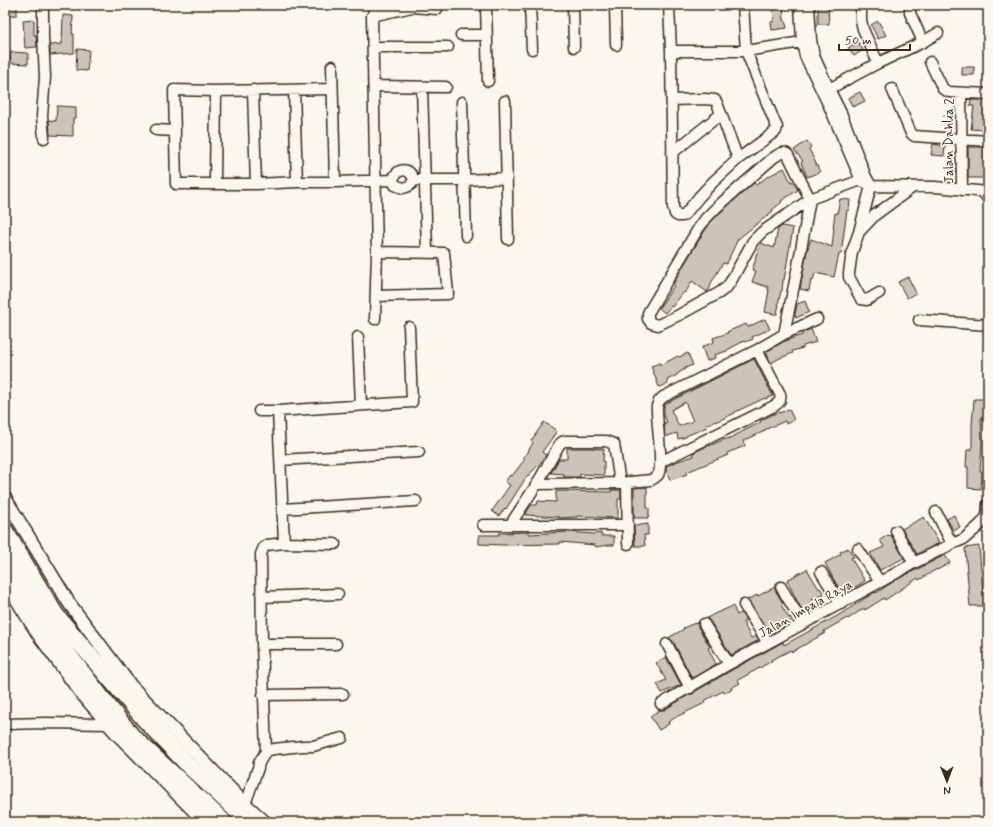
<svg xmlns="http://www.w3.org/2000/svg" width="993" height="827" font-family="Mynerve,sans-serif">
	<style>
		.building { fill: #ccc4b9; stroke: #3b2a1e; fill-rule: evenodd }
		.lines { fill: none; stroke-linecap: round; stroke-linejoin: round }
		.service-casing { stroke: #3b2a1e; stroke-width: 8 }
		.minor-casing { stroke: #3b2a1e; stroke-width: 13 }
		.tertiary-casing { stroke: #3b2a1e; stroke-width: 15 }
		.trunk-casing { stroke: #3b2a1e; stroke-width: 19 }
		.service { stroke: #fbf7ec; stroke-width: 5 }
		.minor { stroke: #fbf7ec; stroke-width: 10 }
		.tertiary { stroke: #fbf7ec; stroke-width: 12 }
		.trunk { stroke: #fbf7ec; stroke-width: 16 }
		.labels { text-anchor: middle; stroke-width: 3.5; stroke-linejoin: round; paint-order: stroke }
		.street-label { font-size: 13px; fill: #3b2a1e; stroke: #fbf7ec }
	</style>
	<rect width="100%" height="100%" fill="#fbf7ec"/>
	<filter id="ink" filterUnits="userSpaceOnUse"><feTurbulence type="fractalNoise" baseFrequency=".025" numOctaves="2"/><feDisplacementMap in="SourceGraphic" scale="8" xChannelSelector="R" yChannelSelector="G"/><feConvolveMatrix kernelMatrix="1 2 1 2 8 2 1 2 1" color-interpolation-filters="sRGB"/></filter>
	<g filter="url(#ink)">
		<!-- building -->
		<path class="building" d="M5 5H17V15L5 16Z
			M783 5 784 20H785L787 28 772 30 771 22 774 21 773 6Z
			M818 5H828L829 24H818Z
			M63 15 73 16 72 34H74V53L50 55V45L62 44Z
			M34 20V35H36L37 47 25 48 23 21Z
			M878 21 886 35 878 39 871 25Z
			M858 42 863 50 854 56 848 48Z
			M77 49 89 50 87 71 76 70Z
			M11 52 28 53V64L10 63Z
			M962 67H974V75H962Z
			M860 92 865 101 853 107 848 98Z
			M971 100H987L988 130 971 129 974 106H970Z
			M57 106 76 107V118H73V136L50 135 49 120 56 121Z
			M807 141 811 147 809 149 820 172 807 177 801 162 803 161 794 150Z
			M933 144 945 146 944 156 931 155Z
			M968 147H987L986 166H988V178H968Z
			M784 168 791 182 792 181 798 190 781 201 782 202 772 210 773 211 738 239 729 258H730L726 264 723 263 710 285 711 286 707 292 692 281 686 292H684L672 307 671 306 665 313 659 308 674 286 673 285 679 273 704 232 711 222 721 212 754 183 756 185 767 177Z
			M840 199 850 200 849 210H847L841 254H839L834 277 815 273 813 281 811 280 809 291 800 289 807 251 811 239 832 247 834 228H833L835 213 837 214Z
			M782 226 793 228 784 280H783L782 291H781L778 304H779L777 314H774L765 312 769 290H768V287L752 282 756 271 752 270 756 259 755 258 761 243 774 248 778 229Z
			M908 277 916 293 907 298 898 282Z
			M805 301 809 312 796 318 795 315 797 304Z
			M765 319 770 329 752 337 753 339 745 342 744 341 727 350V351L714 355 715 358 707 361 702 347 714 342 713 338 728 333 727 332 736 328 746 324 748 327Z
			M811 329 816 342 803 346V348L792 351 793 353 780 358 771 363 766 352 783 342 793 338 802 335V333Z
			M688 353 693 365 685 368V369L677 374V375L667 380 668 384 659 387 651 366 660 363 661 365 678 356 679 357Z
			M754 359 773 396 765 399V398L735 412V413L720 420 706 425 707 427 686 436V437L678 439 677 433 665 437 664 423 667 422 664 416V407L665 404ZM685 402 693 421 679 426 671 410Z
			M974 399H986L985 418H981L982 442 980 471H982L981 489 968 488V467H966L967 450H972V425Z
			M789 409 794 420 786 424 785 421 764 430 765 431 743 441 745 446 727 453 728 455 687 472V474L670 480 666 469V466L678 461 694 456 693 453 709 445V446L723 440 730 438 761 422 760 421 771 415 779 412V413Z
			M544 422 557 431 542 452 546 455 544 459 527 477V476L506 509 505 508 499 516 492 511 510 485 505 482 510 475 512 476 525 459 523 458 529 451H528L533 443 531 441Z
			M567 448H591L604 449 603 461H604V475L580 474V477H564V474L551 473 559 459H567Z
			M647 487V508H649V517H648V518H634V488Z
			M611 490H621V499H618V518L577 516V517L559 518V517L525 515 531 505H537L538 501 556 502V491L611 492Z
			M954 515 960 527 954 531 947 519Z
			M924 517 939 543 917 554 902 529Z
			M648 524V535H644L645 546H635L634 526Z
			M529 532V534L569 532 593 534 601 533V536H614V545H609L596 547 595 545 560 542V544L502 545 479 544V535H499V533Z
			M888 535V536L891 535 904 558 880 570 870 553 884 547 880 540Z
			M979 546 983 592 988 593V606H970L965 548Z
			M848 548 854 557 851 558 865 581 843 595 834 580 825 563 841 554 840 552Z
			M945 555 950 563 937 570V569L919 580 918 578 885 600 884 598 865 610 864 608 848 619 847 618 824 631 825 633 792 652 791 650 771 660 772 661 738 680 740 683 731 688 732 689 724 693 723 691 704 701 705 703 678 716 668 722 669 724 659 730 650 716 660 710H664L690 694H693L696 691 732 670 783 642 784 645 839 615 875 592 876 593 896 580Z
			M807 569 819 589 820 588 824 594 810 601 814 610 805 615 797 601 787 580Z
			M775 587V590L783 603 781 605 789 618 790 617 792 622 770 634 747 600 757 595 758 596Z
			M733 606 737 615 741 613 746 621 743 622 751 638 756 636 759 640 731 655 710 621 707 618 714 614Z
			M695 623V624L698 623V627L710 647 708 648 716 664 692 678 673 641 668 638 684 629 683 628Z
			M666 657 681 685 662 693 657 684 666 680 656 663Z"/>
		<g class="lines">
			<defs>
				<path id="service" d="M980 192 988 203"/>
				<path id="minor" d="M43 5V37L45 77 42 116 44 138
					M486 5 488 81
					M530 5 532 49
					M573 5 574 47
					M615 5 616 45
					M669 5 671 51 673 207 675 214 678 216H683L686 213 699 197 713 182 738 159 776 131 777 127 775 123 746 51 743 5
					M800 5 802 42 805 56 829 106 861 180 871 186 935 187 988 192
					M809 5 811 40 814 56 829 89 842 115 866 177 871 186 859 232
					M861 5V20L863 29 878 63
					M910 5V13L923 42
					M372 16 412 7 437 9
					M461 35H486
					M373 47H448
					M671 51H746L808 41
					M930 62 943 89 949 92 988 94
					M332 66 335 182
					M374 86 446 87
					M422 87 427 252
					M332 89 215 91 174 90 176 184H256L297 182H335L393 180 395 185 403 188C408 187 411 186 414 180H465L507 178
					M829 89 878 63 923 42 938 33
					M892 89 910 131 911 133 914 136 988 141
					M253 90 256 184
					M294 90 297 182
					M961 93 962 190
					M672 100 705 99 715 100 717 103 738 159
					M505 101 508 239
					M462 102 466 236
					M156 130 175 131
					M672 153 721 114
					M393 180C397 167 410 167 414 180
					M215 184 216 91
					M879 293 867 300 861 299 849 277V273L852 252 859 232 875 215 913 187
					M376 296 448 294 444 253 377 252
					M375 319 377 252 372 16 378 5
					M919 320 988 325
					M784 334 817 319
					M358 337 361 405
					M259 411H278
					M280 460 419 452
					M660 462 772 407C778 404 782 401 780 394L757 350
					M627 482 628 544
					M620 483 614 444 606 441H565L562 442 559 445 537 484 510 525H628
					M537 484 620 483 651 480C653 479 656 477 658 475 664 465 656 421 657 406L659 401 663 397 757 350 784 334 798 266 810 199 788 155C783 150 778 155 773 158L717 207 706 218 698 229 664 286 648 313V319L651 323 658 325 679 315 719 293 727 287 731 281 753 241 762 232 810 199 861 180 866 177
					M282 509 416 501
					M936 512 952 544
					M987 516 988 504
					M483 525H510
					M896 531 914 563
					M284 543 335 544
					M858 549 880 582
					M821 572 841 604
					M781 587 803 624
					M262 597 338 594
					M744 605 768 643
					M704 624 729 664
					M262 644H336
					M667 644 690 688
					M263 695 343 694
					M661 704 729 664 880 582 914 563 952 544 964 539 980 525 987 516H988
					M5 724 46 723 109 724
					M342 738 313 746H303L274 749 266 751 262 644 261 554 264 547 267 545 284 543 278 411 412 402 409 327
					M245 804 258 768 259 763 266 751"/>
				<path id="tertiary" d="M5 498 69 603 131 686 245 804 265 822
					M5 581 38 634 81 693 118 735 205 822"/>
				<path id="trunk" d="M5 531 55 614 145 720 191 768 237 811 251 822
					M5 558 46 626 108 706 132 736 224 822"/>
			</defs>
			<!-- service casing -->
			<use href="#service" class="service-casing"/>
			<!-- minor casing -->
			<use href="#minor" class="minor-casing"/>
			<!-- tertiary casing -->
			<use href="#tertiary" class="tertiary-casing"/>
			<!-- trunk casing -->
			<use href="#trunk" class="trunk-casing"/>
			<!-- service -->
			<use href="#service" class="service"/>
			<!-- minor -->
			<use href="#minor" class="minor"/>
			<!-- tertiary -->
			<use href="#tertiary" class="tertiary"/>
			<!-- trunk -->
			<use href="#trunk" class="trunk"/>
		</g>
	</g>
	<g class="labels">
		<!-- street labels -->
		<g class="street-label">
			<text transform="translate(948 141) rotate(-90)" y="5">Jalan Dahlia 2</text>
			<text transform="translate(805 608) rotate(-29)" y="5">Jalan Impala Raya</text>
		</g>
	</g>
	<!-- margin -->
	<rect width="993" height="827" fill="none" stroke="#fbf7ec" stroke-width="20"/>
	<rect x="10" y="10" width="973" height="807" fill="none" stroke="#3b2a1e" stroke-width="1.5" filter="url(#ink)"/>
	<!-- north arrow -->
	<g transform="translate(947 781) rotate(179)" stroke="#fbf7ec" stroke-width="3" paint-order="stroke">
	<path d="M0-3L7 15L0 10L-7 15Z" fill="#3b2a1e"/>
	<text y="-6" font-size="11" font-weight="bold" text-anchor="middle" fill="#3b2a1e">N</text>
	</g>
	<!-- scale -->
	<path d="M839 44v6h71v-6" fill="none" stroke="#3b2a1e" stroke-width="2"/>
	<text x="845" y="44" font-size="12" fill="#3b2a1e" stroke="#fbf7ec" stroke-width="3" paint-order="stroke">50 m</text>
</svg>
